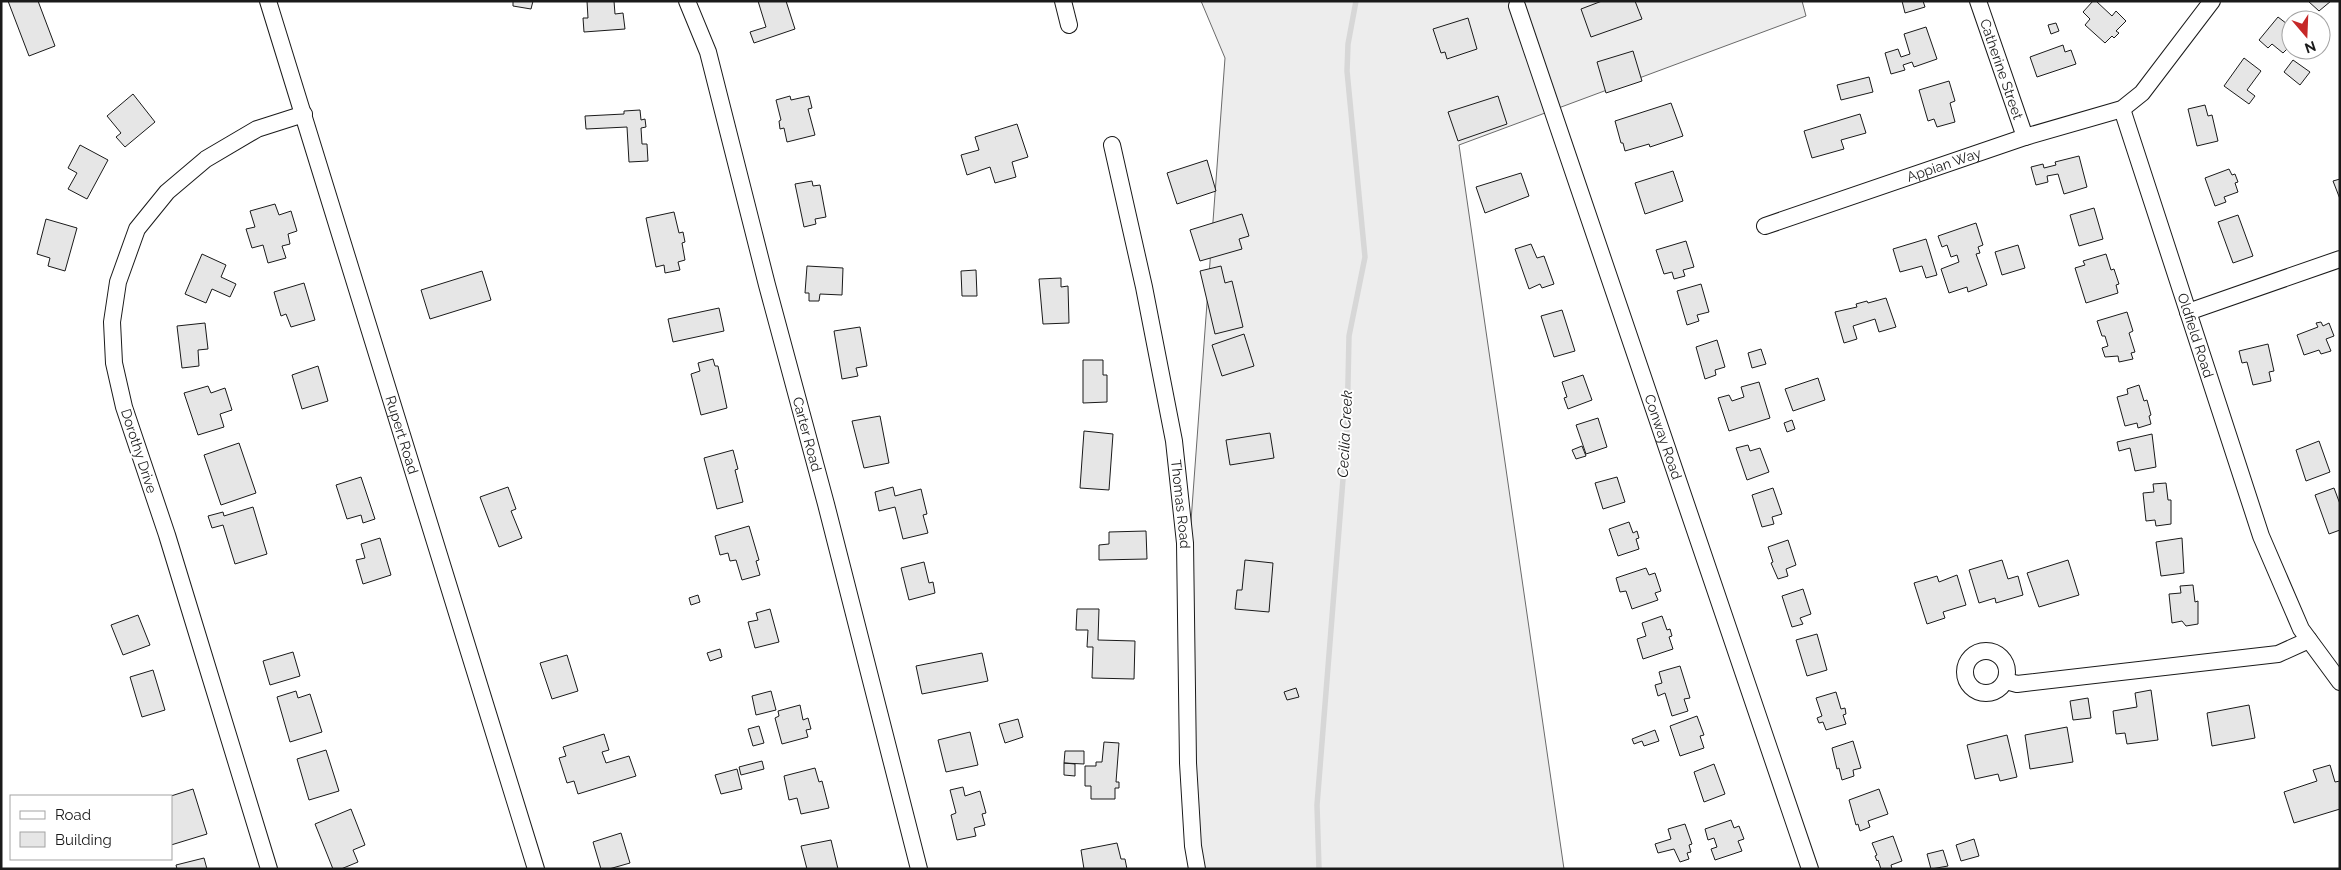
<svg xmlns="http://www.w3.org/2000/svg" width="2341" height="870" font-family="Raleway,sans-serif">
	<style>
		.built { fill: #ededed; stroke: #6a6a6a }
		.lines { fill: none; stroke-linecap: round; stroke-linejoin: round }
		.stream { stroke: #d7d7d7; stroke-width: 5.5 }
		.building { fill: #e6e6e6; stroke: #1a1a1a }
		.street-casing { stroke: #1a1a1a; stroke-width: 18 }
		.street { stroke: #fff; stroke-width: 16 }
		.labels { text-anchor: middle; stroke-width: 4; stroke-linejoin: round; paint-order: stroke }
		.street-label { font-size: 14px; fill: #1a1a1a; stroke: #fff }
		.water-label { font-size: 15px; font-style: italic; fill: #1a1a1a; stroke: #fff }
	</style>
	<rect width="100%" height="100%" fill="#fff"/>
	<!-- built -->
	<path class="built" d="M1201 1H1802L1806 16 1459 145 1564 869H1194L1183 630 1225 58Z"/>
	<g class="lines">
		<!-- stream -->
		<path class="stream" d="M1319 869 1317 805 1347 429 1349 336 1365 257 1347 71 1348 44 1356 1"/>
	</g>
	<!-- building -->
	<path class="building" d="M8 1H38L55 46 29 56Z
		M513 1H533L531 9 513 6Z
		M587 1H614L615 14 623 13 625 29 584 32 583 18H588Z
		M758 1H786L795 29 754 43 750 32 766 27Z
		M1602 1H1635L1642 19 1591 37 1581 9Z
		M1902 1H1923L1925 7 1905 13Z
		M2093 1H2096L2112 16 2116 11 2126 21 2116 31 2119 33 2114 38 2112 36 2105 43 2085 25 2090 19 2083 12Z
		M2308 1H2331L2319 11Z
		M2278 17 2291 27V48L2289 47 2283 53 2272 44 2268 48 2259 40Z
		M1468 18 1477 49 1447 59 1445 52 1441 53 1433 29Z
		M2056 23 2059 31 2051 34 2048 25Z
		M1926 27 1937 59 1914 67 1912 62 1903 65 1905 70 1891 74 1885 53 1898 49 1901 57 1910 54 1904 34Z
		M2063 45 2065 52 2071 50 2076 64 2037 77 2030 57Z
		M1633 51 1642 81 1606 93 1597 62Z
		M2244 58 2261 71 2247 90 2255 96 2249 104 2224 86Z
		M2293 60 2310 72 2300 85 2284 72Z
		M1869 77 1873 92 1841 100 1837 85Z
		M1949 81 1955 101 1950 103 1955 122 1937 127 1934 119 1928 121 1919 90Z
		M133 94 155 122 125 147 116 137 121 133 107 116Z
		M790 96 791 100 809 96 812 108 808 109 815 135 787 142 784 128 780 129 779 121 781 120 776 100Z
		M1498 96 1507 124 1458 141 1448 112Z
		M1671 103 1683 136 1650 147 1649 144 1625 151 1623 143H1621L1615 121Z
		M2205 105 2208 116 2212 115 2218 141 2197 146 2188 109Z
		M640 110 641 120 645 119 646 127 641 128 642 144H647L648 161 629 162 627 127 586 129 585 116 624 114V111Z
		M1860 114 1866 133 1841 140 1844 149 1812 158 1804 131Z
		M1017 124 1028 157 1012 162 1016 177 995 183 990 167 967 175 961 155 979 150 975 137Z
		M80 145 108 160 87 199 68 189 77 173 68 168Z
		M2079 156 2087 187 2064 194 2058 174 2047 176 2048 182 2036 185 2031 167 2043 164 2044 168 2056 165 2055 162Z
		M1207 160 1216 191 1177 204 1167 173Z
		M2229 169 2232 175 2235 174 2238 182 2235 183 2238 192 2224 197 2226 202 2215 206 2205 178Z
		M1673 171 1683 201 1645 214 1635 183Z
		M1521 173 1529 196 1485 213 1476 187Z
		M2340 179V199L2333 181Z
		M812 181 813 186 820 185 826 217 815 219 816 224 804 227 795 184Z
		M275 204 279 215 291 211 297 231 288 234 290 244 282 246 286 258 268 263 263 245 252 248 246 229 255 227 250 211Z
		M2094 208 2103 239 2079 246 2070 215Z
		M674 212 679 233 683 232 685 242 682 243 685 260 678 262 680 270 665 273 664 265 656 267 646 218Z
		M1242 214 1249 236 1239 239 1242 249 1200 261 1190 230Z
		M2238 215 2253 256 2233 263 2218 222Z
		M46 219 77 228 65 271 48 266 50 258 37 254Z
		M1976 223 1983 245 1978 247 1980 253 1976 254 1987 285 1968 292 1967 287 1949 293 1941 269 1959 262 1957 255 1951 257 1947 245 1942 247 1938 236Z
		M1926 239 1937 275 1926 278 1922 266 1900 272 1893 249Z
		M1686 241 1694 267 1683 270 1685 276 1674 279 1672 272 1664 274 1656 250Z
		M1531 244 1537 258 1544 256 1554 284 1542 288 1540 284 1529 289 1515 249Z
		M2018 245 2025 268 2002 275 1995 252Z
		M202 254 226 265 221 277 236 284 230 297 212 289 206 303 185 294Z
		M2106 254 2111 270 2114 269 2119 284 2116 285 2118 293 2086 303 2075 268 2085 265 2083 261Z
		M807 266 843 268 842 295 820 294 819 301H809V293H805Z
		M1221 266 1225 283 1232 281 1243 327 1215 334 1200 271Z
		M976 270 977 296H962L961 271Z
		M482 271 491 300 430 319 421 290Z
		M1061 278V287L1068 286 1069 323 1043 324 1039 279Z
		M304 283 315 320 291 327 286 314 281 316 274 292Z
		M1701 284 1709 312 1697 315 1699 321 1687 325 1677 291Z
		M1886 298 1896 327 1879 332 1875 319 1853 326 1857 339 1844 343 1835 312 1857 307 1856 304 1867 301 1868 303Z
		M719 308 724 331 673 342 668 319Z
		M1562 310 1575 351 1554 357 1541 316Z
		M2127 312 2133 331 2129 333 2135 352 2131 353 2133 359 2119 362 2118 356 2105 357 2102 348 2108 346 2105 336H2102L2097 321Z
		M2321 322 2323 326 2329 323 2334 336 2326 339 2331 351 2321 354 2319 350 2304 355 2297 335 2318 327 2316 323Z
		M205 323 208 349 198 350 199 366 182 368 177 326Z
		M860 327 867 366 856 368 858 376 842 379 834 331Z
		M1244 334 1254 366 1222 376 1212 345Z
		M1717 340 1725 367 1715 370 1716 375 1705 379 1696 347Z
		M2268 344 2274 371 2269 372 2271 381 2253 385 2247 362 2242 363 2239 351Z
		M1761 349 1766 364 1752 368 1748 353Z
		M713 359 715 366H718L727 408 701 415 691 374 700 371 698 363Z
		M1083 360H1103V375H1107V402L1083 403Z
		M318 366 328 401 302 409 292 375Z
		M1583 375 1592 400 1568 409 1564 398 1567 397 1562 382Z
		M1818 378 1825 400 1793 411 1785 389Z
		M1759 382 1770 418 1729 431 1718 398 1729 395 1732 401 1744 397 1741 387Z
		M2139 385 2144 401 2147 400 2151 415 2149 416 2151 424 2138 428 2137 423 2125 426 2117 397 2128 394 2127 389Z
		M208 386 211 393 225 388 232 410 220 414 224 427 198 435 184 393Z
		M880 416 889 463 864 468 852 421Z
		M1598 418 1607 447 1586 454 1576 425Z
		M1792 420 1795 429 1787 432 1784 423Z
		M1084 431 1113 434 1109 490 1080 488Z
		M1270 433 1274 458 1230 465 1226 440Z
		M2152 434 2156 467 2135 471 2130 448 2119 451 2117 442Z
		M2319 441 2330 472 2306 481 2296 450Z
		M239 443 256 493 221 505 204 455Z
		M1748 445 1750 451 1760 448 1769 472 1747 480 1736 448Z
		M1582 446 1586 456 1576 459 1572 450Z
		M733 450 738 469 735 470 743 502 717 509 704 458Z
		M361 477 375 519 363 523 361 515 347 519 336 485Z
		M1617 477 1625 502 1603 509 1595 483Z
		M2166 483 2168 500H2171V524L2156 526 2155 520 2146 521 2143 493 2154 492 2153 484Z
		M508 487 516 509 511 511 522 538 499 547 480 497Z
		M893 487 895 496 921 489 927 514 923 515 928 533 903 539 895 507 879 511 875 492Z
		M1773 488 1782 514 1772 517 1774 524 1762 527 1752 495Z
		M2334 488 2340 504V530L2329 534 2315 495Z
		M253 507 267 554 235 564 223 525 212 528 208 516 223 512 224 516Z
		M1629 522 1633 533 1637 531 1639 538 1636 539 1639 549 1618 556 1609 529Z
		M749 526 759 560 756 561 760 575 742 580 736 560 730 561 728 553 720 555 715 536Z
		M1146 531 1147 559 1099 560V545L1109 544V532Z
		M380 538 391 575 363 584 356 560 365 558 361 544Z
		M2182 538 2184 573 2161 576 2156 542Z
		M1788 540 1796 565 1786 569 1788 576 1778 579 1771 563 1773 562 1768 547Z
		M1245 560 1273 563 1269 612 1235 609 1237 590H1242Z
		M2002 560 2008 579 2018 576 2023 595 1996 603 1995 598 1979 603 1969 570Z
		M2068 560 2079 595 2039 607 2027 573Z
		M924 562 929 583 933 582 935 593 909 600 901 568Z
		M1646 568 1649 575 1655 573 1661 591 1655 593 1658 600 1632 609 1626 591 1620 592 1616 578Z
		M1957 575 1966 605 1943 612 1945 618 1927 624 1914 583 1937 576 1939 582Z
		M2193 585 2195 602 2198 601V624L2186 626 2182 621 2172 623 2169 594 2181 593 2180 586Z
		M1803 589 1811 614 1800 618 1803 624 1792 627 1782 596Z
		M698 595 700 602 691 605 689 598Z
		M770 609 779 642 755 648 748 622 758 620 756 613Z
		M1077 609H1099L1098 640 1135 641 1134 679 1092 678 1093 647H1087L1088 630H1076Z
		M138 615 150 645 123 655 111 625Z
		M1662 616 1667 630 1670 629 1672 636 1669 637 1673 649 1643 659 1637 639 1646 636 1642 623Z
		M1817 634 1827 670 1807 676 1796 640Z
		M720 649 722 657 710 661 707 653Z
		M293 652 300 676 270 685 263 661Z
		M982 653 988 681 922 694 916 666Z
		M567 655 578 691 552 699 540 663Z
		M1680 666 1690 698 1684 699 1688 711 1672 716 1665 693 1658 696 1655 685 1662 683 1659 672Z
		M153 670 165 710 142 717 130 677Z
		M1296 688 1299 697 1287 700 1284 692Z
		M2151 690 2158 740 2127 744 2125 733 2116 734 2113 711 2137 707 2135 693Z
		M296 691 298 698 310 694 322 732 290 742 277 697Z
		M771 691 776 710 756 715 752 696Z
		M1836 692 1841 709 1845 708 1846 714 1843 715 1846 724 1826 730 1823 722 1819 723 1817 718 1822 716 1816 698Z
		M2088 698 2091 718 2073 720 2070 701Z
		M800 705 803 720 808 718 811 729 806 730 808 737 782 744 775 718 779 716 778 711Z
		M2249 705 2255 738 2212 746 2207 713Z
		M1697 716 1704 735 1700 736 1704 748 1680 756 1670 726Z
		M1018 719 1023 737 1005 743 999 724Z
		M759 726 764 743 753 746 748 729Z
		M2067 727 2073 762 2030 769 2025 735Z
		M1655 730 1659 741 1644 746 1642 741 1634 744 1632 739Z
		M970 732 978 765 946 772 938 740Z
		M604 734 609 750 602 752 606 763 629 756 636 776 578 794 574 781 567 783 559 758 566 756 563 747Z
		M2007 735 2017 777 2000 781 1998 774 1975 779 1967 745Z
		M1853 741 1861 768 1853 770 1854 776 1842 780 1839 768 1837 769 1832 748Z
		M1104 742 1119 743 1116 782H1119V788H1115V799H1091V786H1085V766H1096V762H1102Z
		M326 750 339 791 309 800 297 759Z
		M1065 751H1084V764L1064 763Z
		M762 761 764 769 741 775 739 767Z
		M1064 763 1075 764V776L1064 775Z
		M1714 764 1725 794 1704 802 1694 772Z
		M2330 765 2335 782 2340 781V809L2294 823 2284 792 2317 781 2313 770Z
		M815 768 819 782 822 781 829 808 801 814 797 798 789 800 784 776Z
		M737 769 742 789 721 794 715 775Z
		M963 787 965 796 980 791 986 813 982 814 985 825 974 828 976 836 957 840 951 815 956 813 950 790Z
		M193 789 207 834 171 845V796Z
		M1879 789 1888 814 1868 821 1870 827 1860 831 1858 824 1856 825 1849 800Z
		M351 809 365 845 353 850 358 862 341 869H333L315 824Z
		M1731 820 1734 828 1739 826 1744 839 1738 841 1742 851 1715 860 1711 849 1717 847 1714 838 1708 840 1705 829Z
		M1685 824 1692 844 1689 845 1691 852 1687 853 1689 859 1680 862 1674 849 1658 853 1655 844 1671 839 1668 829Z
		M621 833 630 863 609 869H601L593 842Z
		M1893 836 1902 861 1891 865 1892 869H1881L1878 860 1877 861 1875 856 1877 855 1872 843Z
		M1974 839 1979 856 1961 861 1956 845Z
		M831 840 838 869H807L801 846Z
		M1117 843 1121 859H1125L1127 869H1084L1081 850Z
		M1943 850 1948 866 1931 869 1927 854Z
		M204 858 207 869H177L176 865Z"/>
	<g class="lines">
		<defs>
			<g id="street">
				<path id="s1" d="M268 1 536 869"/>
				<path id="s2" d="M687 1 708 52 767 285 826 504 919 869"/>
				<path d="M1063 1 1069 25"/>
				<path id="s3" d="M1978 1 2025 137"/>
				<path id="s4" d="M1517 6 1810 869"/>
				<path id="s5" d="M2122 109 2261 536 2301 629 2340 682"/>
				<path id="s6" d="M1112 145 1144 287 1174 441 1185 543 1188 763 1193 846 1197 869"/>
				<path id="s7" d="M1765 226 2025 137 2122 109 2142 93 2212 1"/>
				<path d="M2188 312 2340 259"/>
				<circle cx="1986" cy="672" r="21"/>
				<path d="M2006 681 2017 684 2278 654 2309 640"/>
				<path d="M269 869 167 535 124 407 114 363 112 322 118 282 137 229 167 192 206 159 257 129 304 114"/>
			</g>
		</defs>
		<!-- street casing -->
		<use href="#street" class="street-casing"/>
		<!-- street -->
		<use href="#street" class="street"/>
	</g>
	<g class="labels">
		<!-- street labels -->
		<g class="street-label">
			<text dy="5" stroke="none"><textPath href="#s3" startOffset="72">Catherine Street</textPath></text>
			<text dy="5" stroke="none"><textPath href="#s7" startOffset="189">Appian Way</textPath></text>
			<text dy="5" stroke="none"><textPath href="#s5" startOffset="238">Oldfield Road</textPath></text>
			<text dy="5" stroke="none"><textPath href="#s2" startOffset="450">Carter Road</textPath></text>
			<text dy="5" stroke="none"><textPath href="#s1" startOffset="454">Rupert Road</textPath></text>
			<text dy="5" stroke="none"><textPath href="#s4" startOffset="455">Conway Road</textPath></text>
			<text transform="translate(139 451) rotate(72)" y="5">Dorothy Drive</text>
			<text dy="5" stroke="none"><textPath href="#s6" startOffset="366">Thomas Road</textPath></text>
		</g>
		<!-- water labels -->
		<g class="water-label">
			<text transform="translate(1345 434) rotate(-87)" y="5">Cecilia Creek</text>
		</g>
	</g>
	<!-- border -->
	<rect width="2341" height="870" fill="none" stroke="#1a1a1a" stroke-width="5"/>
	<!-- legend -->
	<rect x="10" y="795" width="162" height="65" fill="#ffffff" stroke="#a3a3a3"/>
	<rect x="20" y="811" width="25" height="8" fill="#ffffff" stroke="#a3a3a3"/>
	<text x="55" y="820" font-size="15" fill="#1a1a1a">Road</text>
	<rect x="20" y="832" width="25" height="15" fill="#e6e6e6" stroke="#a3a3a3"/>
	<text x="55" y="845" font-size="15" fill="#1a1a1a">Building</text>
	<!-- north arrow -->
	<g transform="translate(2306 35) rotate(161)"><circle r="24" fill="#ffffff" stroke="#a3a3a3"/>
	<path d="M0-4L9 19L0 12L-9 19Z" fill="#c62828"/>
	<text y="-8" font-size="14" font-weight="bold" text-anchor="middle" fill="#1a1a1a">N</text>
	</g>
</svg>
